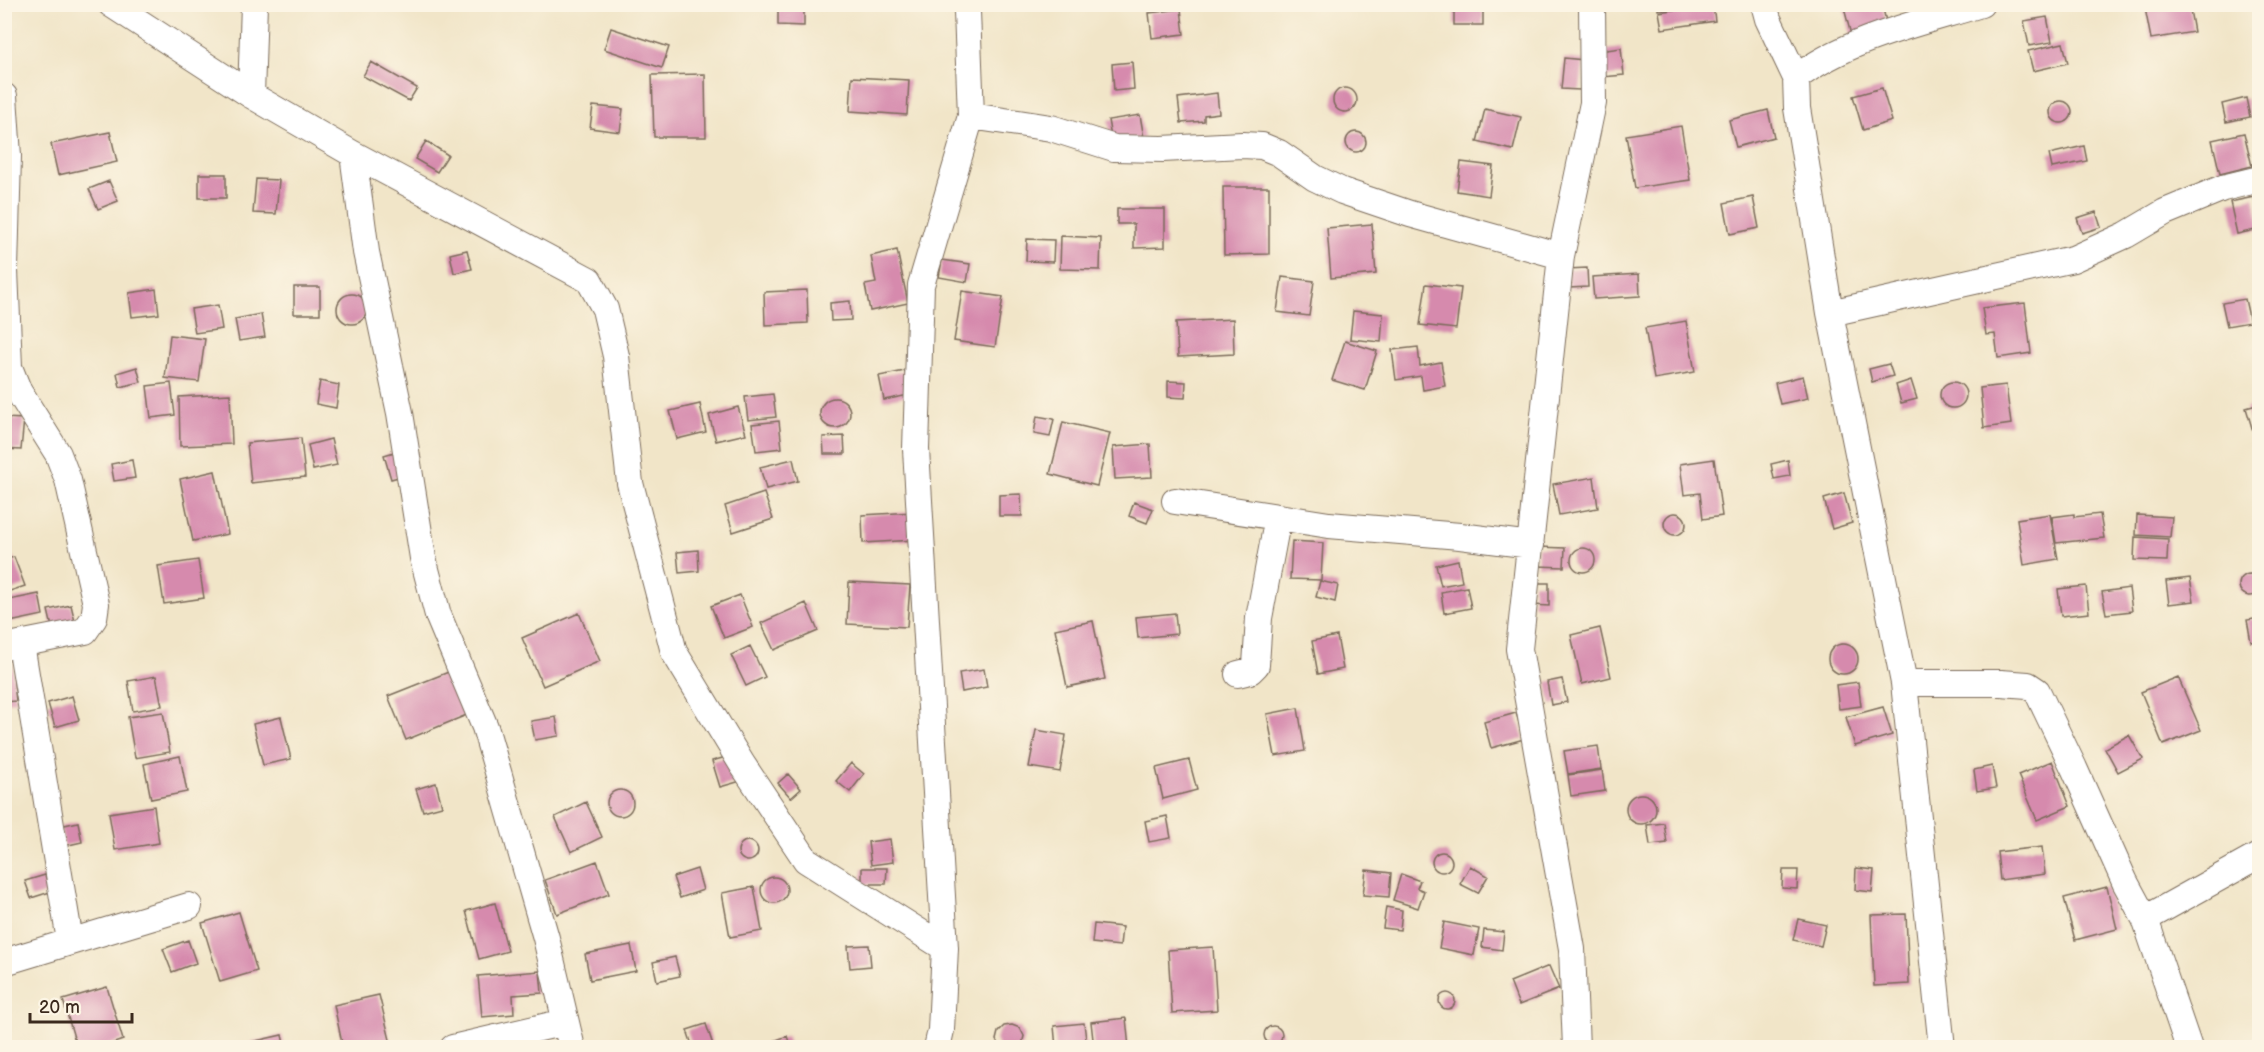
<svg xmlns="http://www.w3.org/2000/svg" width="2264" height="1052" font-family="'Balsamiq Sans',sans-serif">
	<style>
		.building { fill: #d68aad }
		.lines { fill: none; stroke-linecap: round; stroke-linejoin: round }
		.minor-casing { stroke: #7b6b5a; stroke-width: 28 }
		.minor { stroke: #fff; stroke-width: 26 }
	</style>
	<rect width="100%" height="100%" fill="#fcf5e5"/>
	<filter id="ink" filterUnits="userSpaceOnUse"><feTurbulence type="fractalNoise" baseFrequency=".0167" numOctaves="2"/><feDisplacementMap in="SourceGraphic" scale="12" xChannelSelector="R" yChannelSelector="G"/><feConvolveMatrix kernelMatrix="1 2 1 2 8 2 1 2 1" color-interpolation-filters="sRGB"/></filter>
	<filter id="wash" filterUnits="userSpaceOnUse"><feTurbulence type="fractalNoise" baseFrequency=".008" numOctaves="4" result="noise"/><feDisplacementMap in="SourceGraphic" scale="24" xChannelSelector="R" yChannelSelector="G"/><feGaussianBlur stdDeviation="1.35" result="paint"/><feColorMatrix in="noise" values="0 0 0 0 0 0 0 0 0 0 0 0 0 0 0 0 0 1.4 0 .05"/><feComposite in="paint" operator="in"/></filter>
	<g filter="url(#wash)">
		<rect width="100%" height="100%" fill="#f1e5c8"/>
		<g id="blocks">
			<!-- building -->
			<path class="building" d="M778 4H804V26L778 25Z
				M1454 4H1483V25H1454Z
				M1658 4H1693V6L1658 10Z
				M1713 4 1715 21 1662 29 1659 12Z
				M1843 4H1882L1887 26 1851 35Z
				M2165 4H2189L2194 32 2151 39 2145 8Z
				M1181 9 1184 34 1152 38 1149 13Z
				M2047 17 2052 42 2029 46 2024 21Z
				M611 28 669 47 662 68 604 49Z
				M2063 43 2068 63 2033 71 2028 51Z
				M1621 48 1624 75 1602 77 1599 51Z
				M1564 58 1584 60 1580 90 1561 89Z
				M371 62 417 88 409 101 363 76Z
				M1132 62 1134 89 1114 91 1112 64Z
				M705 74 706 137H654L652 75Z
				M852 77 909 80 907 115 850 111Z
				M1882 88 1892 121 1863 130 1853 96Z
				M1333 100a12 12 0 1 1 24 0a12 12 0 1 1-24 0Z
				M1217 93 1219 113 1204 115V121L1181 123 1178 98Z
				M2246 98 2250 117 2226 122 2222 104Z
				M2050 112a11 11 0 1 1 22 0a11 11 0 1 1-22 0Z
				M593 106 623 109 620 132 590 128Z
				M1485 109 1521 117 1513 150 1477 142Z
				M1768 110 1774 137 1736 147 1729 120Z
				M1140 115 1144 138 1112 143 1108 120Z
				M1681 126 1690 180 1635 188 1626 135Z
				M110 132 117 162 58 175 51 144Z
				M1346 142a10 10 0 1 1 20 0a10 10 0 1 1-20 0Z
				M2244 133 2252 166 2220 174 2212 140Z
				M426 141 448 155 437 172 415 159Z
				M2084 146 2087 161 2052 168 2049 154Z
				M1461 162 1493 166 1489 196 1457 191Z
				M199 174H226V198H199Z
				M256 179 279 180 276 214 253 213Z
				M109 181 118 201 98 209 89 189Z
				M1223 187H1269V254L1224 255Z
				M1753 197 1759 228 1730 234 1724 203Z
				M2254 197 2260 229 2237 234 2230 202Z
				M1117 209H1165V247L1134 248V224H1117Z
				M2096 212 2101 227 2082 233 2077 218Z
				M1372 224 1376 274 1331 278 1327 228Z
				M1061 236 1101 238 1100 270 1060 269Z
				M1027 239 1054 240 1053 262 1026 261Z
				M467 250 472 269 454 273 450 254Z
				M897 250 908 303 870 311 865 285 876 283 871 256Z
				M942 260 970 264 967 282 939 277Z
				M1587 268 1588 287 1569 288 1567 269Z
				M1639 274 1640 296 1594 299 1592 277Z
				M1282 277 1314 281 1309 316 1277 312Z
				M1426 284 1461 288 1456 329 1420 325Z
				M294 287H320V314H294Z
				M156 289 159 314 132 317 129 293Z
				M807 290 808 323 765 325 764 292Z
				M962 291 1003 297 995 347 954 341Z
				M337 309a15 15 0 1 1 30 0a15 15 0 1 1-30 0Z
				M2245 299 2250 322 2227 326 2222 303Z
				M850 301 851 320 831 321 830 303Z
				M2025 303 2031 353 1998 358 1995 334 1986 335 1982 308Z
				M218 305 222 329 195 333 191 309Z
				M1353 311 1383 314 1381 342 1350 339Z
				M261 314 265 337 239 341 235 319Z
				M1233 319 1234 354 1178 357 1176 322Z
				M1686 321 1695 372 1654 379 1645 328Z
				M170 335 205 339 199 382 165 378Z
				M1345 341 1377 351 1365 390 1332 380Z
				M1418 347 1420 366 1441 362 1445 386 1423 390 1421 376 1396 380 1392 350Z
				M1889 364 1893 376 1872 382 1869 369Z
				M137 367 141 382 120 387 117 373Z
				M905 371 909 395 884 400 879 376Z
				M1803 376 1808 398 1780 404 1775 383Z
				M1911 380 1917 399 1901 403 1896 385Z
				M320 381 339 385 336 408 316 404Z
				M1168 381 1186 382 1185 398 1168 397Z
				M1940 395a13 13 0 1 1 26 0a13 13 0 1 1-26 0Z
				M171 383 175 415 151 418 147 386Z
				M2006 385 2011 424 1984 428 1980 388Z
				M230 394 232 444 180 446 179 397Z
				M773 394 776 417 748 420 745 397Z
				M820 413a15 15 0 1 1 30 0a15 15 0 1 1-30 0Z
				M700 404 706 432 677 439 670 411Z
				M2260 404V437L2255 438 2246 408Z
				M738 407 746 434 716 441 709 415Z
				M1037 416 1054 419 1050 437 1034 434Z
				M4 418 24 419 21 450 4 449Z
				M779 421 782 448 756 451 752 424Z
				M1063 422 1110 433 1097 486 1050 474Z
				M844 436 845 454H824L823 437Z
				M301 438 305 477 251 483 247 443Z
				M331 439 337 465 313 470 308 445Z
				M1150 444 1152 477 1115 479 1113 447Z
				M401 450 409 474 391 479 384 455Z
				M793 459 798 481 766 489 760 467Z
				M1714 459 1722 516 1703 519 1700 493 1684 495 1680 464Z
				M132 460 135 478 114 481 111 464Z
				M1788 460 1790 476 1774 479 1771 464Z
				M215 471 228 534 193 541 180 479Z
				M1594 477 1598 508 1559 515 1553 484Z
				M764 493 773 519 733 532 725 506Z
				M1844 493 1852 523 1832 529 1824 499Z
				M1021 494 1022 516H999V495Z
				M1134 502 1153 509 1147 523 1129 516Z
				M914 512 915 540 863 543 862 515Z
				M1664 524a11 11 0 1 1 22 0a11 11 0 1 1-22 0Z
				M2050 514 2058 559 2024 565 2017 519Z
				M2074 514V517L2100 514 2104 538 2056 543 2052 517Z
				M2137 515 2172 517 2170 537 2136 535Z
				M2135 537 2168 539 2167 561 2134 560Z
				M1292 541 1323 543 1321 580 1290 579Z
				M1538 547 1565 548 1564 567 1537 566Z
				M1571 560a12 12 0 1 1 24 0a12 12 0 1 1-24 0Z
				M698 550 699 571 679 573 677 552Z
				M14 557 25 586 4 593V560Z
				M198 560 204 598 164 604 158 566Z
				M1458 560 1462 582 1441 586 1436 565Z
				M2239 585a11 11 0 1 1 22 0a11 11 0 1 1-22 0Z
				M2190 578 2194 601 2169 604 2166 581Z
				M1320 581 1338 585 1335 602 1316 597Z
				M849 582 910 585 907 627 847 624Z
				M1534 583H1549V606L1533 605Z
				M2086 586 2089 613 2061 616 2058 589Z
				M1467 587 1471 608 1444 613 1441 592Z
				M2129 588 2132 611 2106 614 2102 592Z
				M39 594 43 615 5 623 4 601Z
				M740 595 753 627 724 638 711 606Z
				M806 603 818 631 774 650 761 623Z
				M71 605 77 630 54 636 48 610Z
				M579 613 600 661 543 686 522 638Z
				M1175 613 1177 634 1138 638 1136 617Z
				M2260 618V641L2251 642 2247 620Z
				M1093 621 1105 679 1067 687 1055 629Z
				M1600 628 1611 677 1582 684 1571 635Z
				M1337 636 1343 669 1318 674 1312 641Z
				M1828 659a15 15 0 1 1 30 0a15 15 0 1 1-30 0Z
				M750 646 765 677 746 686 731 655Z
				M4 657H11L16 701 4 702Z
				M984 669 987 687 962 692 959 673Z
				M451 671 469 714 406 740 388 696Z
				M156 676 162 706 133 711 128 681Z
				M2178 677 2201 730 2163 745 2141 692Z
				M1562 679 1567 702 1551 705 1547 682Z
				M1858 682 1861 706 1839 709 1836 685Z
				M72 696 79 720 55 727 48 703Z
				M1883 707 1892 735 1855 746 1846 717Z
				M1298 708 1305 751 1275 756 1267 714Z
				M163 712 170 752 135 758 128 717Z
				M1516 713 1524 739 1491 748 1484 722Z
				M281 717 291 759 263 765 253 724Z
				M556 717 559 736 535 740 531 721Z
				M1036 730 1066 735 1060 772 1029 767Z
				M2129 735 2143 759 2118 772 2105 748Z
				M1598 746 1601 769 1568 774 1564 751Z
				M733 755 741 781 720 787 712 761Z
				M180 756 187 792 151 799 144 764Z
				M1189 760 1197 790 1163 799 1156 768Z
				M2052 761 2070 806 2037 820 2018 775Z
				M851 763 864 774 850 792 836 781Z
				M1992 766 1996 788 1977 791 1974 770Z
				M1602 770 1605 791 1571 796 1568 775Z
				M788 774 801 789 791 798 778 783Z
				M436 783 442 806 423 811 416 789Z
				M607 803a13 13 0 1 1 26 0a13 13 0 1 1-26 0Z
				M1626 809a15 15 0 1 1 30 0a15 15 0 1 1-30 0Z
				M586 802 602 837 571 852 555 817Z
				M154 806 159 843 115 850 109 813Z
				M1167 816 1171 838 1149 842 1145 821Z
				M78 822 82 842 64 846 60 826Z
				M1664 823 1667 843 1650 845 1647 825Z
				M890 839 893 862 871 865 868 842Z
				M738 851a10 10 0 1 1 20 0a10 10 0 1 1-20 0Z
				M2042 847 2045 874 2000 880 1997 852Z
				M1432 862a10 10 0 1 1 20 0a10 10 0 1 1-20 0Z
				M597 861 609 894 557 914 545 880Z
				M1470 866 1488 876 1478 893 1460 884Z
				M862 868H887L886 884H862Z
				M1856 868 1874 870 1872 892 1855 890Z
				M697 869 703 890 680 898 673 877Z
				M1366 870 1391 873 1389 897 1363 895Z
				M1783 870H1798L1797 889 1782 888Z
				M1401 874 1420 881 1417 888 1424 891 1418 908 1393 900Z
				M45 875 50 892 31 898 25 881Z
				M761 890a13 13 0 1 1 26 0a13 13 0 1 1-26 0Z
				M754 887 762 931 730 937 722 893Z
				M2107 887 2117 929 2075 940 2064 898Z
				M495 903 508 951 479 959 466 911Z
				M1386 907 1402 910 1400 930 1383 928Z
				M239 912 257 971 220 982 202 923Z
				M1906 914 1909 984 1874 986 1871 915Z
				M1798 919 1826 925 1821 946 1793 940Z
				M1444 922 1479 929 1474 955 1439 948Z
				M1094 924 1122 927 1120 946 1092 943Z
				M1484 930 1504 932 1502 950 1482 947Z
				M188 940 196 963 172 972 163 949Z
				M631 945 636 971 590 980 585 954Z
				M869 945 871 966 850 968 848 946Z
				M1213 947 1217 1010 1172 1013 1168 950Z
				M675 957 680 976 657 981 653 962Z
				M1549 966 1559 989 1519 1005 1510 982Z
				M540 971 542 993 513 995 514 1014 482 1017 478 976Z
				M107 987 123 1040 100 1048H77L63 1000Z
				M1439 1001a8 8 0 1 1 16 0a8 8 0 1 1-16 0Z
				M379 995 392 1048H343L334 1005Z
				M1126 1018 1129 1048H1094L1091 1022Z
				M1084 1023 1087 1048H1056L1054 1026Z
				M706 1024 713 1045 693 1048 687 1030Z
				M1012 1025 1020 1028 1024 1036 1022 1045 1019 1048H1000L996 1040 998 1032 1004 1026Z
				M1264 1035a9 9 0 1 1 18 0a9 9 0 1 1-18 0Z
				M282 1035 285 1048H253L251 1042Z
				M787 1036 791 1048H758V1047Z"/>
		</g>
	</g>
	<g filter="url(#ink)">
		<use href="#blocks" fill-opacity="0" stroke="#7b6b5a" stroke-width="1.5"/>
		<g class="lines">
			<defs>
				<path id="minor" d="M111 4 251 95 353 154 589 280 605 309 616 356 630 483 674 652 742 764 806 860 945 948
					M1764 4 1768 19 1796 78
					M251 95 254 4
					M4 96 8 156 5 270 9 367 19 392 58 454 68 480 96 604 94 618 85 631 4 647
					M971 116 1051 128 1114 148 1162 149 1242 145 1262 146 1279 153 1315 178 1342 191 1410 214 1561 256
					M353 154 366 252 400 413 423 558 438 615 485 727 546 938 572 1048
					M1830 313 2073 259 2126 235 2165 212 2223 188 2260 179
					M1175 501 1329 525 1460 536 1531 545
					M21 644 70 941
					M1238 674 1250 671 1256 665 1259 618 1278 517
					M1904 683H2001L2028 685 2037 691 2074 768 2125 882 2145 919 2189 1048
					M2145 919 2260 855
					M4 962 189 906
					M453 1048 565 1022
					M937 1048 941 1030 945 948 916 449 921 285 971 116 967 11 965 4
					M1576 1048 1572 949 1519 649 1561 256 1593 103 1592 4
					M1942 1048 1904 683 1830 313 1797 108 1796 78C1846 39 1920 23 1981 4"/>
			</defs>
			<!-- minor casing -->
			<use href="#minor" class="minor-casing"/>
			<!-- minor -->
			<use href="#minor" class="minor"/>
		</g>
	</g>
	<!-- margin -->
	<rect width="2264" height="1052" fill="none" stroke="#fcf5e5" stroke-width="24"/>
	<!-- scale -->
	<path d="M30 1013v9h102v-9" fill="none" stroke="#3b2a1e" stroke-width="3"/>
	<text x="39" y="1013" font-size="18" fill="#3b2a1e" stroke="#fcf5e5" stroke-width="4.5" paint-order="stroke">20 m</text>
</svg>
